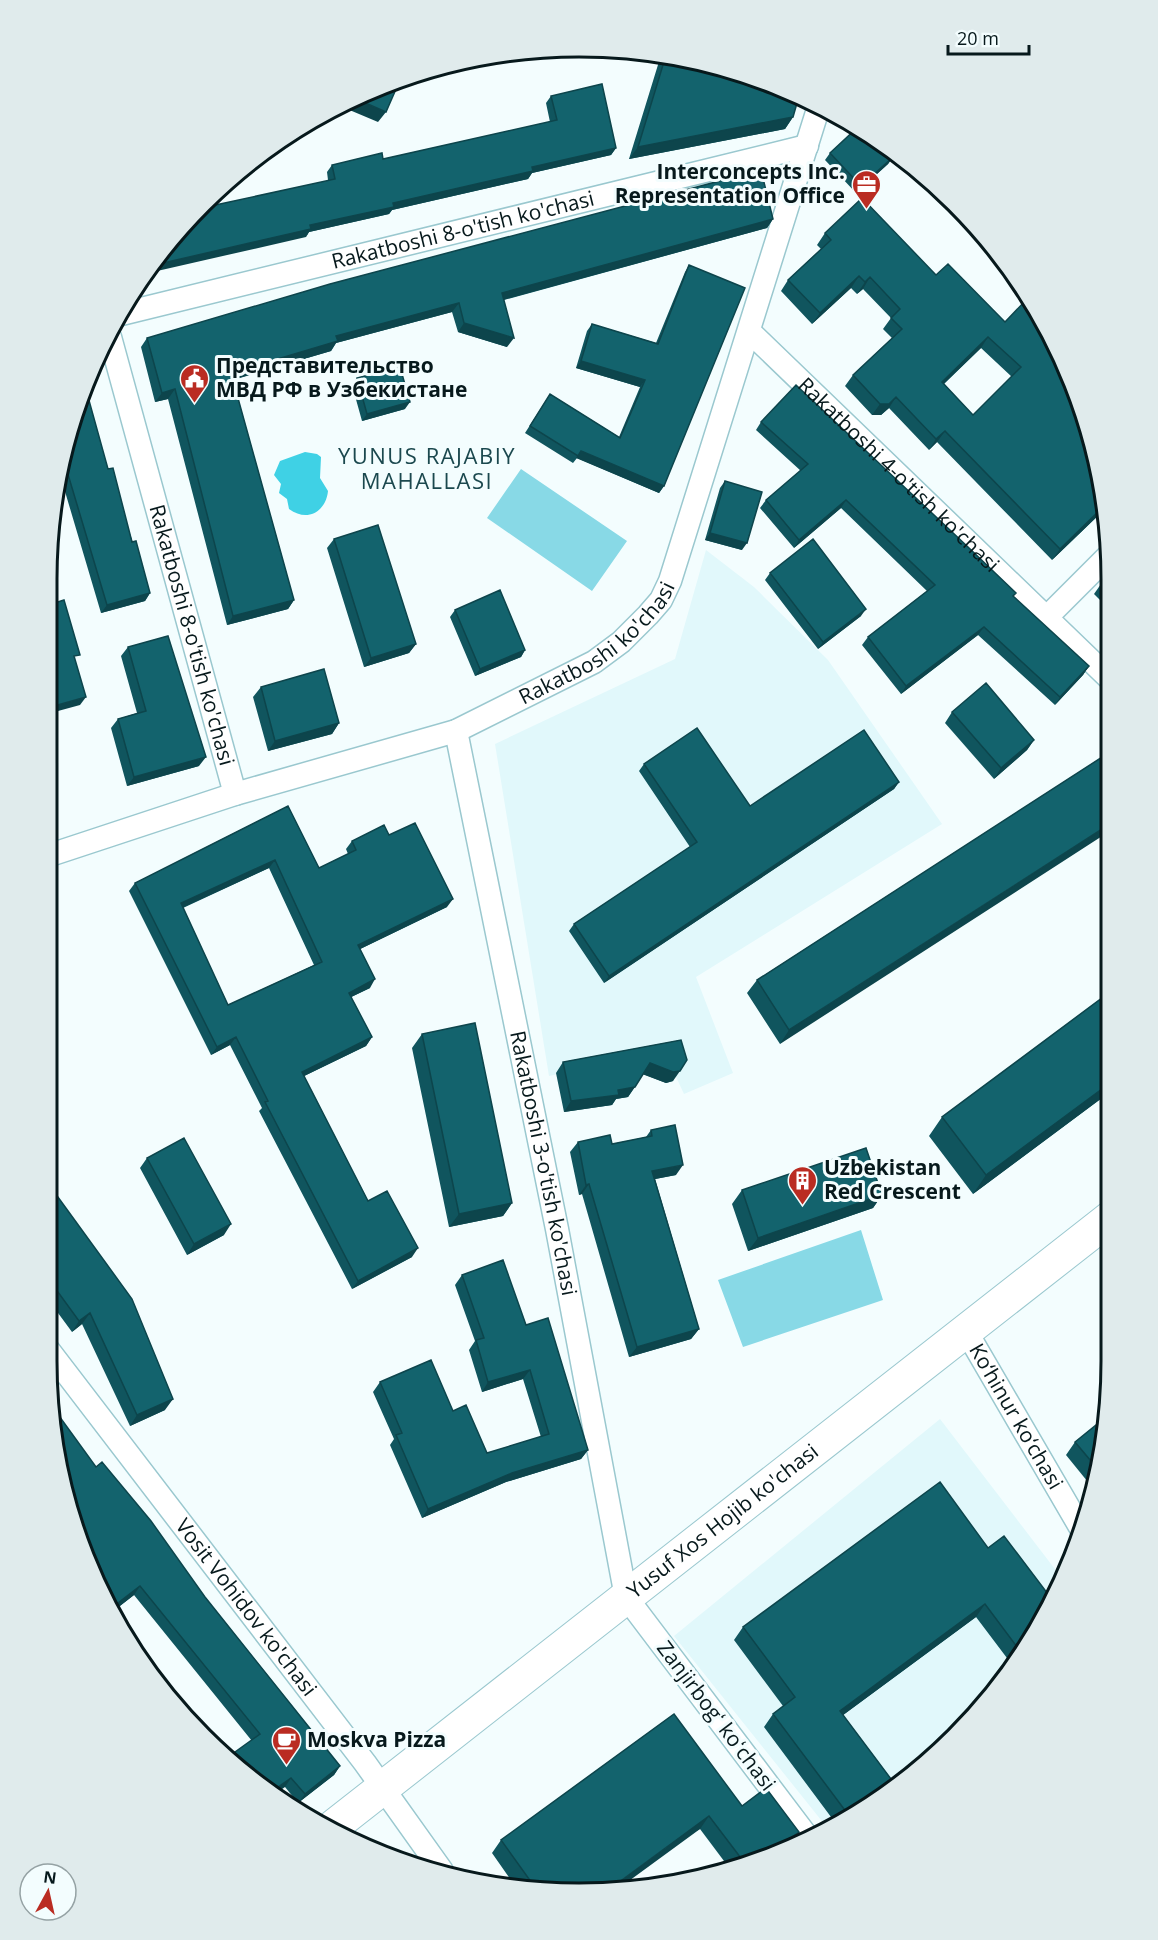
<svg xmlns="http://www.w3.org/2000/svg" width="1158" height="1940" font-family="'Open Sans',sans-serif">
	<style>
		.built { fill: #e1f8fb }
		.green { fill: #88d9e6 }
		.water { fill: #3fd1e5 }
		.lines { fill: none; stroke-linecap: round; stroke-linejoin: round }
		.street-casing { stroke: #9ac8cf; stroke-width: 25 }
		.secondary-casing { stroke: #9ac8cf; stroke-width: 35 }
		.street { stroke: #fff; stroke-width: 22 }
		.secondary { stroke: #fff; stroke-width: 33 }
		.wall { fill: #10555e; fill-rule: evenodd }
		.shaded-wall { fill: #0d454c }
		.building { fill: #13636d; stroke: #0d454c; stroke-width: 1.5; fill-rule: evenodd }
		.labels { text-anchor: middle; stroke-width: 6; stroke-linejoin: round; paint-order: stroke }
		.poi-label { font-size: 21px; font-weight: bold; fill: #07191c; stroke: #f3fdfe; text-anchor: start }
		.street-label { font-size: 21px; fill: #07191c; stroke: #f3fdfe }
		.neighbourhood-label { font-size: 22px; letter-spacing: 1.5px; fill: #1b484e; stroke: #f3fdfe }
		.rim { fill: none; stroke: #07191c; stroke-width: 3 }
	</style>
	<rect width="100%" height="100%" fill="#f3fdfe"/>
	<!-- built -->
	<path class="built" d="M706 550 754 587 828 660 942 824 696 977 733 1073 684 1094 664 1051 549 1076 495 744 675 659Z
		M940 1419 1061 1577 1022 1657 903 1784 825 1825 674 1636Z"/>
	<!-- green -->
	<path class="green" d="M521 469 627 541 592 591 487 518Z
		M861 1230 883 1300 743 1347 718 1280Z"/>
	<!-- water -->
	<path class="water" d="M305 452 317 454 321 457 320 478 328 491C326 511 308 523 289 509L287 499 279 493 281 484 274 475 280 461Z"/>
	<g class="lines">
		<defs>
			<g id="street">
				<path id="s1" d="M121 314 807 146"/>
				<path id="s2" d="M750 332 1110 679"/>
				<path id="s3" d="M110 337 235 794"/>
				<path d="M1046 618 1110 554"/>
				<path id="s4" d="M456 731 557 1229 626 1597 806 1835"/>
				<path id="s5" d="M47 856 235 794 456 731 594 662 621 642 648 615 661 600 670 581 819 106"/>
				<path id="s6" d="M966 1331 1083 1532"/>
				<path id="s7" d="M47 1348 365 1763 442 1871"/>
			</g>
			<g id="secondary">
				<path id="s8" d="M334 1826 1110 1218"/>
			</g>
		</defs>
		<!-- street casing -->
		<use href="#street" class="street-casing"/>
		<!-- secondary casing -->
		<use href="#secondary" class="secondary-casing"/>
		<!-- street -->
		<use href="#street" class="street"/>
		<!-- secondary -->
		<use href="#secondary" class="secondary"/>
	</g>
	<!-- wall -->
	<path class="wall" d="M661 55 683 57 793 117 785 129 629 159Z
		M551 96 616 148 611 155 532 173 528 179 392 210 389 214 309 232 306 237 328 180 327 172 332 165 383 159 550 122 546 103Z
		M830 153 893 157 888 164 856 193 825 160Z
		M773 219 767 228 504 300 507 347 458 332 452 312 336 343 331 351 233 380 294 600 288 609 227 625 168 399 155 402 141 347 147 338Z
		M825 233 936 275 1005 322 1105 509 1052 560 937 442 929 450 889 408 881 415H872L845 386 853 375 892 338 883 329 891 318 863 289 857 294 851 288 812 324 781 291 788 280 821 249 817 245ZM981 348 1012 377 973 415 944 384Z
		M689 265 664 486 659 493 577 458 573 463 525 433 550 394 619 437 640 387 576 368 587 331 592 324 656 343 685 272Z
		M357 378 405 409 362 421 352 385Z
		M75 408 108 469 150 593 145 601 101 613 61 478Z
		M761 422 1013 597 1089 666 1083 675 1055 705 978 635 901 694 862 645 868 637 927 591 841 508 794 548 760 508 766 500 801 471 756 430Z
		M725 481 742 550 705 540 720 488Z
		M334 539 416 644 409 653 364 667 327 548Z
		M770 573 861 616 818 649 765 580Z
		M1110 574V610L1094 594 1101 584Z
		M455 610 525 650 521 657 475 676 450 617Z
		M128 647 199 766 127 786 111 728 118 719 137 713 121 656Z
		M261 687 339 723 332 734 268 751 253 697Z
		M952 712 1034 740 1027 750 994 779 945 723Z
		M1110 752 780 1044 747 993 757 980Z
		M644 764 750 806 899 782 894 789 604 983 569 931 574 924 690 847 639 771Z
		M288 806 319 868 348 854 346 849 352 841 389 835 447 907 360 949 370 988 351 997 372 1037 366 1046 304 1076 368 1201 412 1257 352 1289 259 1111 262 1108 230 1045 211 1055 129 891 135 883ZM269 868 314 965 228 1005 183 908Z
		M1110 992V1092L973 1194 929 1136 942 1117Z
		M422 1034 512 1203 503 1216 449 1227 412 1048Z
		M681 1040 673 1081 666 1083 643 1074 628 1097 616 1099 612 1105 564 1112 556 1073 563 1062Z
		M651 1130 676 1175 655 1179 699 1329 691 1339 629 1357 582 1194 579 1195 570 1152 578 1142 612 1144 646 1137Z
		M147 1158 224 1235 187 1255 140 1168Z
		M47 1182 165 1410 130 1426 82 1324 72 1332 47 1298Z
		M742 1190 882 1195 873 1208 748 1251 732 1204Z
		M462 1275 526 1325 588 1450 581 1459 506 1482 422 1518 390 1445 394 1439 373 1392 380 1382 453 1411 487 1453 541 1437 523 1379 482 1392 469 1350 475 1341 455 1285Z
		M1106 1417 1092 1487 1066 1455 1075 1442Z
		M96 1467 205 1597 340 1766 334 1775 298 1803 285 1787 252 1741 134 1595 116 1609 75 1532Z
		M988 1548 1051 1598 1022 1657 1013 1666 976 1617 843 1715 897 1787 834 1821 764 1727 773 1714 783 1706 734 1640 743 1627Z
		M674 1714 750 1865 730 1869 700 1829 579 1893 513 1883 492 1853 501 1840Z"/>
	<!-- shaded-wall -->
	<path class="shaded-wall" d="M354 98 386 112 378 122 340 106Z
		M793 117 785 129 629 159 638 147Z
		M616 148 611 155 532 173 528 179 392 210 389 214 309 232 306 237 144 274 150 266 532 167Z
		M893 157 888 164 856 193 861 186Z
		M773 219 767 228 495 302 502 293Z
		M859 276 851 288 812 324 820 313Z
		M870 277 863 289 857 294 865 282Z
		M459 303 452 312 336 343 331 351 225 382 231 373 336 336Z
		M464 323 514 338 507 347 458 332Z
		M988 337 981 348 934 393 942 382Z
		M581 361 645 380 640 387 576 368Z
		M175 389 168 399 155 402 162 393Z
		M896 397 889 408 881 415H872L880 404Z
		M410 402 405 409 362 421 367 414Z
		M945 431 937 442 929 450 936 439Z
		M581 451 664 486 659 493 576 458Z
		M846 500 841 508 794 548 799 540Z
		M1104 506 1105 509 1052 560 1060 549Z
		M710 533 747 543 742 550 705 540Z
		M150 593 145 601 101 613 107 605Z
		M294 600 288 609 227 625 233 616Z
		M866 609 861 616 818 649 823 642Z
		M984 627 978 635 901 694 906 686Z
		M416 644 409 653 364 667 371 658Z
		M525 650 521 657 475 676 480 669Z
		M1089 666 1083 675 1055 705 1060 697Z
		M86 697 80 705 47 714V708Z
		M339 723 332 734 268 751 275 741Z
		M1034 740 1027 750 994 779 1001 768Z
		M53 743 47 750V744Z
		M206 757 199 766 127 786 134 777Z
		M899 782 894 789 604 983 609 976Z
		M1110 824V831L780 1044 789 1030Z
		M275 860 269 868 175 911 181 903Z
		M453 899 447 907 352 953 358 945Z
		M375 979 370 988 343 1001 349 993Z
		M236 1037 230 1045 211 1055 217 1047Z
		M372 1037 366 1046 296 1080 302 1072Z
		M650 1063 680 1071 673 1081 666 1083 642 1074Z
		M1110 1083V1092L973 1194 986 1175Z
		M635 1087 628 1097 616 1099 612 1105 564 1112 571 1101 618 1090Z
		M683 1165 676 1175 645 1181 652 1171Z
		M589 1184 582 1194 579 1195 586 1185Z
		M882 1195 873 1208 748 1251 758 1238Z
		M512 1203 503 1216 449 1227 459 1214Z
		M231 1224 224 1235 187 1255 194 1244Z
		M418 1248 412 1257 352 1289 358 1281Z
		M90 1313 82 1324 72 1332 79 1321Z
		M699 1329 691 1339 629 1357 637 1347Z
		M530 1370 523 1379 482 1392 488 1382Z
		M173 1399 165 1410 130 1426 137 1415Z
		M588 1450 581 1459 506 1482 422 1518 428 1509 512 1473Z
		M140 1586 134 1595 116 1609 114 1606Z
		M985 1604 976 1617 831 1724 840 1711Z
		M340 1766 334 1775 298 1803 305 1794Z
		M291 1778 285 1787 275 1794 271 1792Z
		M709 1816 700 1829 622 1886 611 1888Z
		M799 1832 791 1843 763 1858Z"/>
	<!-- building -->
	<path class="building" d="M666 55 683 57 783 87 799 96 793 117 638 147Z
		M400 80 386 112 354 98 376 87Z
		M602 84 616 148 532 167 533 171 393 203 394 207 310 225 311 229 150 266 197 209 335 179 332 165 382 153 383 159 557 120 551 96Z
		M858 127 872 135 893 157 861 186 830 153Z
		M761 170 773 219 502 293 514 338 464 323 459 303 336 336 338 341 231 373 294 600 233 616 175 389 162 393 147 338 330 284Z
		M862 198 936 275 948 264 1005 322 1027 299 1040 313 1093 441 1104 506 1060 549 945 431 936 439 896 397 889 404H880L853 375 902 329 891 318 900 309 870 277 865 282 859 276 820 313 788 280 831 240 825 233ZM988 337 1021 367 973 415 942 382Z
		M689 265 745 288 664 486 581 451 578 456 530 426 550 394 620 438 645 380 581 361 592 324 658 344Z
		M400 367 410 402 367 414 357 378Z
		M796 385 968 547 1016 593 1013 596 1089 666 1060 697 984 627 906 686 868 637 935 585 846 500 799 540 766 500 808 464 761 422Z
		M85 386 108 469 113 468 132 542 136 541 150 593 107 605 64 461 75 408Z
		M725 481 762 492 747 543 710 533Z
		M378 525 416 644 371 658 334 539Z
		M813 539 866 609 823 642 770 573Z
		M1110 574V593L1101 584Z
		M500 590 525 650 480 669 455 610Z
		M64 600 80 655 74 656 86 697 47 708 48 605Z
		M168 636 206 757 134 777 118 719 146 711 128 647Z
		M324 669 339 723 275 741 261 687Z
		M986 683 1034 740 1001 768 952 712Z
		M47 725 53 743 47 744Z
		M697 728 750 806 864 730 899 782 609 976 574 924 697 842 644 764Z
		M1110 752V824L789 1030 757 980Z
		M288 806 319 868 356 850 352 841 384 825 389 835 415 823 453 899 358 945 375 979 349 993 372 1037 302 1072 368 1201 387 1191 418 1248 358 1281 265 1102 268 1101 236 1037 217 1047 135 883ZM275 860 322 962 228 1005 181 903Z
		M1110 992V1083L986 1175 942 1117Z
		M475 1023 512 1203 459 1214 422 1034Z
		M681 1040 687 1060 680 1071 673 1072 650 1063 635 1087 618 1090 619 1095 571 1101 563 1062Z
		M675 1125 683 1165 652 1171 699 1329 637 1347 589 1184 586 1185 578 1142 610 1135 612 1144 652 1136 651 1130Z
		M184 1138 231 1224 194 1244 147 1158Z
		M866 1148 882 1195 758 1238 742 1190Z
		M47 1182 132 1299 173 1399 137 1415 90 1313 79 1321 47 1277Z
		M503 1260 526 1325 548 1318 588 1450 512 1473 428 1509 396 1435 402 1433 380 1382 431 1360 453 1411 466 1405 487 1453 549 1434 530 1370 488 1382 476 1340 484 1338 462 1275Z
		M54 1409 96 1467 102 1462 151 1521 205 1597 340 1766 305 1794 291 1778 271 1792 255 1784 228 1757 260 1734 140 1586 114 1606 75 1532Z
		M1106 1417 1096 1467 1075 1442Z
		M940 1482 988 1548 1004 1536 1051 1598 1023 1655 985 1604 840 1711 897 1787 847 1813 773 1714 795 1697 743 1627Z
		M674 1714 742 1806 766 1788 799 1832 763 1858 750 1865 747 1866 709 1816 611 1888 579 1893 534 1886 501 1840Z"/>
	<!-- icons -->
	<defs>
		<symbol id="office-pin" viewBox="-11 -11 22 30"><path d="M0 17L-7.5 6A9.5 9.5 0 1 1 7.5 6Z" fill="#ba2c22" stroke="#f3fdfe"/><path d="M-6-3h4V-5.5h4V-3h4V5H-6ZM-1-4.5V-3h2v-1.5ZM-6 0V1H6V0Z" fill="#fff"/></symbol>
		<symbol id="civic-pin" viewBox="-11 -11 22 30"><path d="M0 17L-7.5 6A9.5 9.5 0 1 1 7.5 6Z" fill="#ba2c22" stroke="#f3fdfe"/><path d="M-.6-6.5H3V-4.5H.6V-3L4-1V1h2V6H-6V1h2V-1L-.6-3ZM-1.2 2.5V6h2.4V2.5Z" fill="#fff"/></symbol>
		<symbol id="building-pin" viewBox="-11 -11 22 30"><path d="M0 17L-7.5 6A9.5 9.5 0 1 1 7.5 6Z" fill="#ba2c22" stroke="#f3fdfe"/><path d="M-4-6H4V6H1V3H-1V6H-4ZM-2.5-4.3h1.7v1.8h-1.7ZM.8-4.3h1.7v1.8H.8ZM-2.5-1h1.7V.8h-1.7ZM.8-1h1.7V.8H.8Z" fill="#fff"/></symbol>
		<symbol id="cafe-pin" viewBox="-11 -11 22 30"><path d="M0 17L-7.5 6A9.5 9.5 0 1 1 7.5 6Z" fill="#ba2c22" stroke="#f3fdfe"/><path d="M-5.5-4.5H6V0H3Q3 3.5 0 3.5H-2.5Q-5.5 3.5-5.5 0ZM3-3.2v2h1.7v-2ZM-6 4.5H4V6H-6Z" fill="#fff"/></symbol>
	</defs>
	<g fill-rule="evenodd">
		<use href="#office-pin" x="850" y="168" width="33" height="45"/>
		<use href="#civic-pin" x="178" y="362" width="33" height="45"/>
		<use href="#building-pin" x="786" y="1164" width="33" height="45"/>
		<use href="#cafe-pin" x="270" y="1724" width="33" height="45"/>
	</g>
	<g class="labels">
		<!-- poi labels -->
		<g class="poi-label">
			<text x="845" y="179" text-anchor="end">Interconcepts Inc.<tspan x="845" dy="24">Representation Office</tspan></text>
			<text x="216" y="373">Представительство<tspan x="216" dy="24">МВД РФ в Узбекистане</tspan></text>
			<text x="824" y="1175">Uzbekistan<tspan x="824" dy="24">Red Crescent</tspan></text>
			<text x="307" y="1747">Moskva Pizza</text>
		</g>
		<!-- street labels -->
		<g class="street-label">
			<text dy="7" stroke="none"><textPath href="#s1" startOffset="352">Rakatboshi 8-o'tish ko'chasi</textPath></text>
			<text dy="7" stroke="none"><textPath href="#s2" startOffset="206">Rakatboshi 4-o'tish ko'chasi</textPath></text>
			<text dy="7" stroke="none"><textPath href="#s3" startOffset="309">Rakatboshi 8-o'tish ko'chasi</textPath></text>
			<text dy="7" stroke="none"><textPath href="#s5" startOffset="596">Rakatboshi ko'chasi</textPath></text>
			<text dy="7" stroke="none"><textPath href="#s4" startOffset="441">Rakatboshi 3-o'tish ko'chasi</textPath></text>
			<text dy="7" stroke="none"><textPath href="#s6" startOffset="99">Ko‘hinur ko‘chasi</textPath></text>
			<text dy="7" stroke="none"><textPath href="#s8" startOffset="494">Yusuf Xos Hojib ko'chasi</textPath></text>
			<text dy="7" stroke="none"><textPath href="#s7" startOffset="327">Vosit Vohidov ko'chasi</textPath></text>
			<text transform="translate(716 1716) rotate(53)" y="7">Zanjirbogʻ koʻchasi</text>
		</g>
		<!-- neighbourhood labels -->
		<g class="neighbourhood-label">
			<text x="427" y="464">YUNUS RAJABIY<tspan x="427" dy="25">MAHALLASI</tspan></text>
		</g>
	</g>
	<!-- crop -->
	<path d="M0 0H1158V1940H0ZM579 57H579A522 522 0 0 1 1101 579V1361A522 522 0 0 1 579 1883H579A522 522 0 0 1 57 1361V579A522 522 0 0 1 579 57Z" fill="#e0ebec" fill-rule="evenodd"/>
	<path class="rim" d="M579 57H579A522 522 0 0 1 1101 579V1361A522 522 0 0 1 579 1883H579A522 522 0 0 1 57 1361V579A522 522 0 0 1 579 57Z"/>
	<!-- north arrow -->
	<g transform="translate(48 1892) rotate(8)"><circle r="28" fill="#f3fdfe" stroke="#95a2a4" stroke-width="1.5"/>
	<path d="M0-4.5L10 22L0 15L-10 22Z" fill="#ba2c22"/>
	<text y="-9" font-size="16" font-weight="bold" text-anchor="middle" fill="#07191c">N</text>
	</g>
	<!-- scale -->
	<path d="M948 45v9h81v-9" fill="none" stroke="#07191c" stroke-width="3"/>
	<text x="957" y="45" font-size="18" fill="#07191c" stroke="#f3fdfe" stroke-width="4.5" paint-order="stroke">20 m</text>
</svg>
